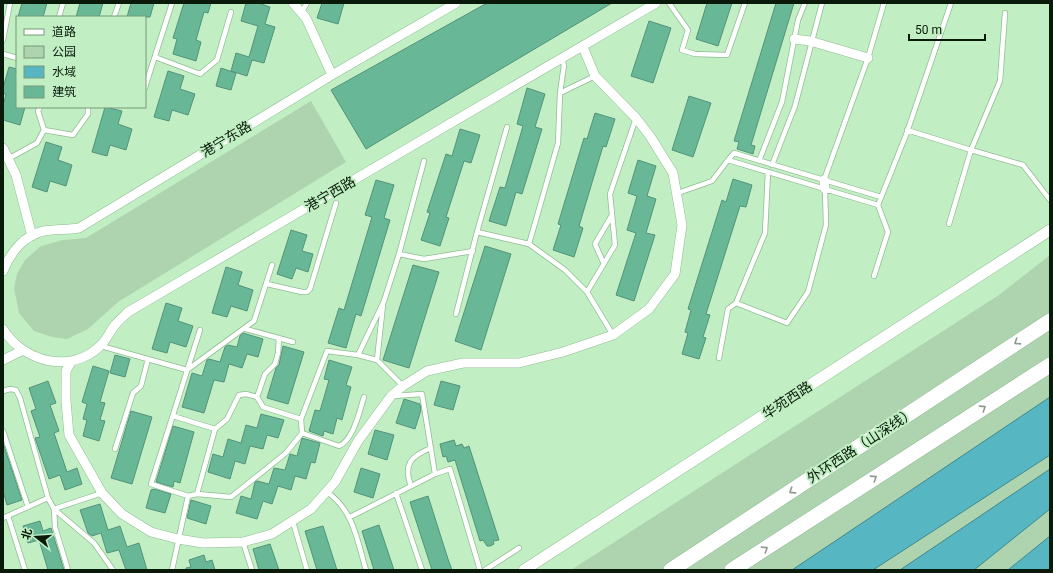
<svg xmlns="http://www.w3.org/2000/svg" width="1053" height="573" font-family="Roboto,'Noto Sans SC',sans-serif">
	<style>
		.green { fill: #aed3af }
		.water { fill: #56b7c3; stroke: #3f888c }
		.building { fill: #68b898; stroke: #549279 }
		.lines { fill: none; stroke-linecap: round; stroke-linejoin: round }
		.service-casing { stroke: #90bc93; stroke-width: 6 }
		.minor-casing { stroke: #90bc93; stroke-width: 10 }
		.tertiary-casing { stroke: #90bc93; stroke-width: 12 }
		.trunk-casing { stroke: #90bc93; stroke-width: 16 }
		.service { stroke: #fff; stroke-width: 4.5 }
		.minor { stroke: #fff; stroke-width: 9 }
		.tertiary { stroke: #fff; stroke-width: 11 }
		.trunk { stroke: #fff; stroke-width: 15 }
		.oneway { stroke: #909891 }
		.labels { text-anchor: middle; stroke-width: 4; stroke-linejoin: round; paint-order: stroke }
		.street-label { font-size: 14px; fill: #091a0b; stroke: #c1efc3 }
	</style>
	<rect width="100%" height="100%" fill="#c1efc3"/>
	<!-- green -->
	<path class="green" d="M311 101 346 162 118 302 88 329 67 339 52 337 34 331 19 313 14 288 17 274 25 260 41 246 63 240 86 238Z
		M1050 255V562L1040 570H571L999 295Z"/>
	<!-- water -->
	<path class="water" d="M1050 397V455L873 570H792Z
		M1050 469V509L974 570H900Z
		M1050 536V570H1008Z"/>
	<!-- building -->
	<path class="building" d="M22 3H47L43 17H18Z
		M80 3H103L99 17H76Z
		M131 3H154L150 17H127Z
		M184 3H211L208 13 204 12 196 40 201 42 196 61 173 54 177 39 173 38Z
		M246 3H261V4L270 7 265 24 275 27 264 63 252 60 247 76 231 71 236 53 249 57 258 26 241 21Z
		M322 3H344L338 24 317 18Z
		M487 3H612L366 149 331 90Z
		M707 3H732L718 46 696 39Z
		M776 3H794L751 145 755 146 753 154 737 149 739 142 734 141Z
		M649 21 671 28 653 83 631 76Z
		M9 67 17 69V107H25L20 125 3 120V106L6 94H3V88Z
		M221 68 236 73 231 90 216 86Z
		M168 71 184 76 180 89 195 94 188 115 172 110 169 121 154 117Z
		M527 88 545 94 535 127 542 129 522 194 516 192 506 226 489 221 500 187 505 188 523 126 517 124Z
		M689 96 711 103 693 157 672 150Z
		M105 107 122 111 118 124 132 129 126 150 110 145 107 156 92 152Z
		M595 113 615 119 606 147 603 146 579 226 583 228 574 257 553 250 561 225 558 224 584 138 587 139Z
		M460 129 480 135 471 163 464 161 446 217 449 218 440 246 421 240 430 213 427 212 446 154 452 156Z
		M46 142 62 147 58 160 72 165 66 186 50 181 47 192 32 187Z
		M638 160 656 166 647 196 656 199 646 233 655 235 634 301 616 295 636 233 627 230 637 196 628 193Z
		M733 179 752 185 746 207 740 206 706 314 710 315 703 337 706 338 699 359 682 354 688 333 685 332 691 310 688 309 722 200 726 202Z
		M376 180 394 185 384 218 390 220 361 316 356 314 346 348 328 343 339 308 344 310 372 217 365 215Z
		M291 230 307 235 302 251 313 254 308 272 296 268 292 279 277 274Z
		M485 246 511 254 481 350 455 341Z
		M413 265 439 272 409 368 383 360Z
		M226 267 242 272 238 285 253 290 247 311 231 306 227 317 212 313Z
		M166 303 182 308 178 321 193 326 186 347 170 342 167 353 152 349Z
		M243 333 263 339 258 357 247 354 242 368 229 364 224 382 214 380 204 413 182 407 192 373 202 376 207 360 209 359 220 362 225 347 228 345 237 347 240 336Z
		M283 346 304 352 288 404 267 398 276 368 279 365Z
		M115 355 130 359 125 377 110 373Z
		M329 360 352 367 346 385 351 387 342 420 337 418 333 434 324 431 323 436 309 431 315 410 320 411 329 380 324 379Z
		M93 366 109 371 100 402 105 403 100 420 105 421 99 441 83 436 87 420 83 419 87 404 82 402Z
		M48 381 56 403 50 405 59 431 54 433 67 472 77 468 82 484 65 490 60 475 49 479 35 438 40 437 31 411 36 409 29 388Z
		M441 381 460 386 453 410 434 405Z
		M404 399 420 404 421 410 415 429 396 423Z
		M131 411 152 417 132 484 111 478Z
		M261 414 284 420 278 438 267 435 263 449 250 446 245 464 235 461 230 479 208 472 213 454 223 457 228 439 241 443 246 425 257 428Z
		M173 426 194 432 180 483 174 481 173 487 156 482Z
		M375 430 394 435 387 460 368 454Z
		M302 438 320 443 315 463 311 462 306 479 295 476 291 490 278 486 272 504 263 501 257 519 236 513 241 496 251 499 255 482 257 481 269 484 274 468 285 470 290 454 297 456Z
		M454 440 456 446 462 444 464 448 469 446 499 540 493 541 494 544 490 546H487L483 540 480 541 455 460 448 462 446 456 443 457 440 444Z
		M3 443 22 500 7 505 3 491Z
		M361 468 380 474 373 498 354 492Z
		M154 489 171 494 165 513 146 508 151 490Z
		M428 496 448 559 452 570H432L410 502Z
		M191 500 211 506 206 524 187 518Z
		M100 504 108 530 120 526 127 547 139 543 147 570H126L119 550 107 553 101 533 92 536 88 533 80 510Z
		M40 521 43 531 51 528 64 570H48L39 540 28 543 23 526Z
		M379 525 394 570H374L362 531Z
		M323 526 337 570H317L305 531Z
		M270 544 279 570H259L253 549Z
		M204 555 206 562 212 560 215 570H186V568L191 567 189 560Z"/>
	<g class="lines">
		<defs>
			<path id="service" d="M669 3 688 30 682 50 695 54 727 55 745 3
				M301 13 307 3
				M59 17 63 3
				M114 17 119 3
				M3 40 10 3
				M3 54 17 58
				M155 57 200 74 217 60 231 12
				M595 76 560 93 558 143 529 244 565 270 587 292 613 335
				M145 80 147 81 172 3
				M145 88 147 81
				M560 93 564 65 562 59
				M40 107 38 111 44 130
				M507 127 477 232 529 244
				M907 130 971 150 1000 81 1005 13
				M8 159 37 143 44 130 73 135 88 114V107
				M728 160 734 153 881 197
				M424 161 399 254 424 259 473 251
				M759 161 782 102 798 20 805 3
				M772 165 795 106 822 3
				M824 180 868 58 884 3
				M678 193 712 181 728 160 878 205 906 135 951 3
				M949 224 971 150 1023 165 1050 200
				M604 264 595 244 612 215
				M874 276 888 232 878 205
				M267 284 302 292H307L310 289 336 203
				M587 292 615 245 610 194 636 118
				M736 303 787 323 808 292 826 225 825 189
				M456 314 477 232
				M246 329 293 342
				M101 346 187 370 254 321 272 265
				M358 355 384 301 399 254
				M719 358 728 309 736 303 765 233 768 172
				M377 360 383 305
				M3 391 10 389 16 390 20 398 48 498
				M393 396 422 394 435 474
				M257 397 265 374 275 364 278 353 279 338
				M173 416 215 429 197 494
				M215 429 227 419 239 395 246 394 257 397 263 407 301 419
				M3 431 28 507
				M302 433 339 446C353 441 360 410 364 397
				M115 449 133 393 141 386 148 359
				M411 486C403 464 411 456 431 448
				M327 492C354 511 357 540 366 570
				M396 493 422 570
				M188 496 151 484 200 330
				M8 516 25 570
				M350 517 435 474 450 469 480 570
				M3 518 48 498 54 509 94 543 113 570
				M293 522 307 570
				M243 542 252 570
				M68 570 55 527 54 509 102 493
				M172 570 188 496 197 494 231 497 286 453 302 433 301 419 327 351 358 355 377 360 403 386
				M485 570 519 548"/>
			<path id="minor" d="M293 3 306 18 332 75
				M794 39 810 41 868 58
				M3 148 16 175 32 236
				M824 180 825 189
				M3 271C10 253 24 235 44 231 56 229 67 230 79 228L332 75 456 3
				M3 329C23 362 72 375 101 345 107 339 110 331 115 325 119 320 124 316 128 312L656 3
				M3 360 23 350
				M71 362 66 371V401L69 435 102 493 122 514 151 532 178 539 203 543 243 542 272 534 311 509 335 482 358 441 391 396 403 386 427 371 463 363H519L563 352 613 335 649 309 675 274 682 225 673 173 650 136 636 118 595 76 583 47"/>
			<path id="tertiary" d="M524 570 1050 230"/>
			<path id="trunk" d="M671 570 1050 321
				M732 570 1050 365"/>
		</defs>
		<!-- service casing -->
		<use href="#service" class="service-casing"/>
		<!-- minor casing -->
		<use href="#minor" class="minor-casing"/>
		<!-- tertiary casing -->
		<use href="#tertiary" class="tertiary-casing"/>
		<!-- trunk casing -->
		<use href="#trunk" class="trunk-casing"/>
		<!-- service -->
		<use href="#service" class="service"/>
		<!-- minor -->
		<use href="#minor" class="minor"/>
		<!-- tertiary -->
		<use href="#tertiary" class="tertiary"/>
		<!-- trunk -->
		<use href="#trunk" class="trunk"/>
	</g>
	<!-- one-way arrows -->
	<defs><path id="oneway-chevron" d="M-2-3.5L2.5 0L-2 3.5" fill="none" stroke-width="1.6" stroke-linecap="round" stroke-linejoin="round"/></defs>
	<g class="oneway">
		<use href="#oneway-chevron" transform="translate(1017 342) rotate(147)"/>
		<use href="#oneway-chevron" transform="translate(983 408) rotate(-33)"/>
		<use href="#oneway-chevron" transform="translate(874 478) rotate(-33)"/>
		<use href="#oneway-chevron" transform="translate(792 491) rotate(147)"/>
		<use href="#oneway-chevron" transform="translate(765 549) rotate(-33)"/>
	</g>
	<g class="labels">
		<!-- street labels -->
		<g class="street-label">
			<text transform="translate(226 139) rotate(-31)" y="5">港宁东路</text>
			<text transform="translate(330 194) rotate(-30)" y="5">港宁西路</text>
			<text transform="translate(787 400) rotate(-33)" y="5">华苑西路</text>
			<text transform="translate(861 445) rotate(-33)" y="5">外环西路（山深线）</text>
		</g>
	</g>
	<!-- border -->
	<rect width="1053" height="573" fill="none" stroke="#091a0b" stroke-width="8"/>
	<!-- legend -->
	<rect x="16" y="16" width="130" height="92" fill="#c1efc3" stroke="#779a79"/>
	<rect x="24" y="29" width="20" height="6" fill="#ffffff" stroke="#779a79"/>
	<text x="52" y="36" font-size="12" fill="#091a0b">道路</text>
	<rect x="24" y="46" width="20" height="12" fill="#aed3af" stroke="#779a79"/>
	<text x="52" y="56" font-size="12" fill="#091a0b">公园</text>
	<rect x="24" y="66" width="20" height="12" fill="#56b7c3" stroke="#779a79"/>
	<text x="52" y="76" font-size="12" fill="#091a0b">水域</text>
	<rect x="24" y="86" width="20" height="12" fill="#68b898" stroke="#779a79"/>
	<text x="52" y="96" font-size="12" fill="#091a0b">建筑</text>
	<!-- north arrow -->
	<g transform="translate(36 537) rotate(287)" stroke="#c1efc3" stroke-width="3" paint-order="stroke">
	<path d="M0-3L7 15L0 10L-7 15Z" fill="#091a0b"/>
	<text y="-6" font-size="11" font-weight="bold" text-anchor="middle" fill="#091a0b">北</text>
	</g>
	<!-- scale -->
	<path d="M909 34v6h76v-6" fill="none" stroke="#091a0b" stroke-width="2"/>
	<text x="915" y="34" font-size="12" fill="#091a0b" stroke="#c1efc3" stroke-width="3" paint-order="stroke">50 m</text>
</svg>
